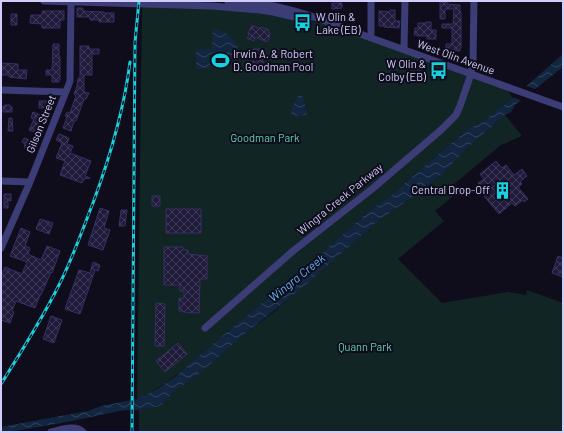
<svg xmlns="http://www.w3.org/2000/svg" width="564" height="433" font-family="Barlow,sans-serif">
	<style>
		.green { fill: #112524 }
		.water { fill: url(#water-waves) }
		.pier { fill: #0f0d1c }
		.building { fill: url(#building-cross-hatch); stroke: #382f65 }
		.lines { fill: none; stroke-linecap: round; stroke-linejoin: round }
		.minor { stroke: #3c3c77; stroke-width: 7 }
		.rail-casing { stroke: #15d2de; stroke-width: 3 }
		.rail { stroke: #0f0d1c; stroke-width: 1.5; stroke-dasharray: 4.5; stroke-linecap: butt }
		.labels { text-anchor: middle; stroke-width: 4; stroke-linejoin: round; paint-order: stroke }
		.poi-label { font-size: 11px; fill: #d0cdfa; stroke: #0f0d1c; text-anchor: start }
		.street-label { font-size: 11px; fill: #d0cdfa; stroke: #0f0d1c }
		.park-label { font-size: 11px; fill: #61d2b1; stroke: #0f0d1c }
		.water-label { font-size: 12px; font-style: italic; fill: #65b5f0; stroke: #0f0d1c }
	</style>
	<defs>
		<pattern id="water-waves" width="16" height="10" patternUnits="userSpaceOnUse"><rect width="16" height="10" fill="#122640"/><path d="M0 5q4-4 8 0t8 0" fill="none" stroke="#33445c"/></pattern>
		<pattern id="building-cross-hatch" width="8" height="8" patternUnits="userSpaceOnUse"><rect width="8" height="8" fill="#201b3b"/><path d="M0 0l8 8M0 8l8-8" fill="none" stroke="#3f3b58"/></pattern>
	</defs>
	<rect width="100%" height="100%" fill="#0f0d1c"/>
	<!-- green -->
	<path class="green" d="M142 6H212L306 19 326 25 504 86 513 98 483 121 468 129 422 168 394 193 369 211 332 244 189 364C172 379 158 389 137 399Z
		M505 115 522 136 501 145 453 185 452 197 435 211 444 221 398 259 442 303 508 292 526 295 527 290 563 303V432H139V410L152 408 160 406 176 390 199 374 246 333 275 311 376 223 416 194 445 172 464 151Z"/>
	<!-- water -->
	<path class="water" d="M213 29C229 32 239 40 239 57H227V67H218V56L216 53H212L209 55 210 69H196V49H210L212 47Z
		M563 54V67L515 105 511 112 505 115 464 151 445 172 416 194 376 223 301 289 246 333 199 374 176 390 160 406 152 408 139 410H129L119 411 67 422 9 432H1V427L88 411 101 406 137 399 157 389 176 376 189 364 332 244 369 211 394 193 422 168 468 129 483 121 513 98Z
		M299 95H301L303 97 307 113 306 115 296 116 291 114C291 108 295 100 299 95Z"/>
	<!-- pier -->
	<path class="pier" d="M524 85 537 90 523 101 512 97Z"/>
	<!-- building -->
	<path class="building" d="M440 1H447V4L460 5V12H461V48H460V51L446 50V44H452V28H442V24H453L454 9H445V19H440Z
		M332 3H342V8L332 9Z
		M77 8H83V11L104 12V13H114V22H99V20H90V17H77Z
		M390 10H395V21H400L399 28 384 27V26H379V11L390 12Z
		M42 11H64V20H60V28H42V24L30 23 31 15H42Z
		M11 14H17V25H11Z
		M426 22H431V30H436V39H427V36H417V35H414L415 28H418V23H426Z
		M252 25 260 29 261 27 269 30 268 32 270 33 269 39 267 42 255 37 254 41 247 38 249 35 248 34Z
		M53 44H59V57H60V80H59V82H52V75H46V70H52Z
		M80 46H89V49H99V54H92V75H84V92L89 93 86 99H84L76 121H74L71 131 63 128 67 117 65 116 67 112 70 113 76 96 74 94 77 86 78 78H80Z
		M253 49H263V72H253Z
		M1 63 18 64V70H27L26 79 9 77V75H1Z
		M39 101H47V108H39Z
		M5 105H10V107H12V112H3V106H5Z
		M33 112 43 116 39 127 40 128 38 134 29 130 34 119 31 118Z
		M9 118H12L13 131H8Z
		M59 134 69 138 67 144 73 146 70 153 91 161 85 176 90 178 84 179 82 183 60 175 65 161 56 158 62 143 56 140Z
		M24 138 33 141 29 149 24 147 25 144 22 142Z
		M496 161 502 168 506 165 514 175 522 169 527 176 520 182 522 184 518 187 528 199 524 202 523 200 515 206 512 203 499 214 484 196 487 194 478 183 484 179 480 174Z
		M4 194H11V201L8 200V208H4Z
		M152 196H160V206H152Z
		M100 208 109 211 104 228 110 230 103 250 88 245Z
		M166 209H201V233H166Z
		M121 210H127L125 226H119Z
		M40 219 53 223 49 234 36 229Z
		M21 228 30 232 25 246 30 248 28 254 41 260 47 246 60 251 52 273 51 272 41 295H40L35 308 16 301 12 311 14 312 10 323 1 320V276L5 267 22 274 27 262 10 256Z
		M164 247H183V250H188V254L207 256V279H200L199 313 183 312V311H179V298L184 299V291H180V285H164Z
		M558 256 563 258V277L552 273Z
		M93 262 100 265 98 271 95 270 80 314 65 309 79 270 90 273Z
		M156 303 165 304 164 346H155Z
		M51 316 62 320 54 343 43 339Z
		M178 343 187 354 165 372 156 361Z"/>
	<g class="lines">
		<!-- minor -->
		<path class="minor" d="M44 1 212 6 260 10 273 12 308 20
			M228 1C244 2 259 3 274 6 305 13 334 23 363 35L563 107
			M371 1V38
			M404 49 405 1
			M1 90 66 92
			M1 181 30 182
			M1 248 30 182 69 84 70 81 71 1
			M205 328 293 251 372 189 441 130 456 115 460 106 471 74 473 61 474 1
			M51 432C60 430 76 424 83 432"/>
		<defs>
			<path id="rail" d="M1 384C21 352 41 321 58 287 72 260 82 231 93 203 110 157 124 110 130 62
				M132 432 135 42 139 1"/>
		</defs>
		<!-- rail casing -->
		<use href="#rail" class="rail-casing"/>
		<!-- rail -->
		<use href="#rail" class="rail"/>
	</g>
	<!-- icons -->
	<defs>
		<symbol id="bus-bare" viewBox="-9 -9 18 18"><path d="M-5-6H5V4H4V6H2V4H-2V6H-4V4H-5ZM-3.5-4V0h7V-4ZM-3.5 1.2v1.5H-2V1.2ZM2 1.2v1.5H3.5V1.2Z" fill="#15d2de" stroke="#0f0d1c" stroke-width="2.5" paint-order="stroke"/></symbol>
		<symbol id="stadium-bare" viewBox="-9 -9 18 18"><path d="M0-5a6.5 5 0 1 0 0 10a6.5 5 0 1 0 0-10ZM-3.5-1.8h7v3.6h-7Z" fill="#15d2de" stroke="#0f0d1c" stroke-width="2.5" paint-order="stroke"/></symbol>
		<symbol id="building-bare" viewBox="-9 -9 18 18"><path d="M-4-6H4V6H1V3H-1V6H-4ZM-2.5-4.3h1.7v1.8h-1.7ZM.8-4.3h1.7v1.8H.8ZM-2.5-1h1.7V.8h-1.7ZM.8-1h1.7V.8H.8Z" fill="#15d2de" stroke="#0f0d1c" stroke-width="2.5" paint-order="stroke"/></symbol>
	</defs>
	<g fill-rule="evenodd">
		<use href="#bus-bare" x="290" y="10" width="25" height="25"/>
		<use href="#stadium-bare" x="208" y="48" width="25" height="25"/>
		<use href="#bus-bare" x="426" y="58" width="25" height="25"/>
		<use href="#building-bare" x="490" y="178" width="25" height="25"/>
	</g>
	<g class="labels">
		<!-- poi labels -->
		<g class="poi-label">
			<text x="316" y="21">W Olin &amp;<tspan x="316" dy="13">Lake (EB)</tspan></text>
			<text x="233" y="58">Irwin A. &amp; Robert<tspan x="233" dy="13">D. Goodman Pool</tspan></text>
			<text x="426" y="68" text-anchor="end">W Olin &amp;<tspan x="426" dy="13">Colby (EB)</tspan></text>
			<text x="490" y="194" text-anchor="end">Central Drop-Off</text>
		</g>
		<!-- street labels -->
		<g class="street-label">
			<text transform="translate(456 57) rotate(20)" y="4">West Olin Avenue</text>
			<text transform="translate(41 124) rotate(-68)" y="4">Gilson Street</text>
			<text transform="translate(340 199) rotate(-39)" y="4">Wingra Creek Parkway</text>
		</g>
		<!-- park labels -->
		<g class="park-label">
			<text x="265" y="142">Goodman Park</text>
			<text x="365" y="351">Quann Park</text>
		</g>
		<!-- water labels -->
		<g class="water-label">
			<text transform="translate(297 278) rotate(-39)" y="4">Wingra Creek</text>
		</g>
	</g>
	<!-- border -->
	<rect width="564" height="433" fill="none" stroke="#d0cdfa" stroke-width="4"/>
</svg>
